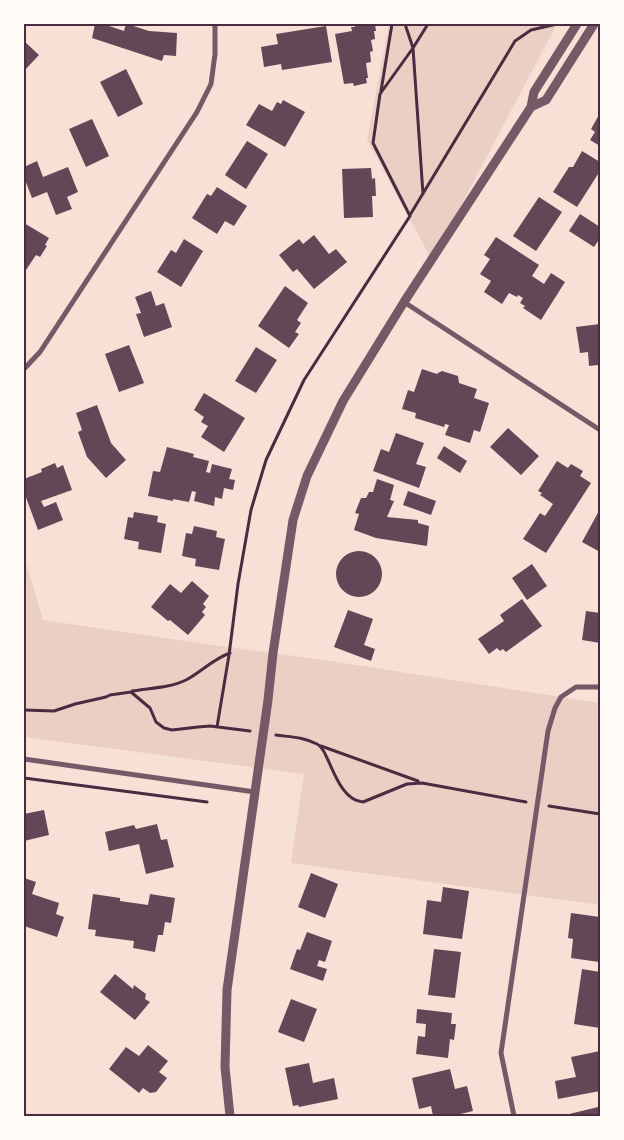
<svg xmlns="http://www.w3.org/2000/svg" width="624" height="1140" font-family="'Archivo Narrow',sans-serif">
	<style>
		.green { fill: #ebcfc5 }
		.building { fill: #644757 }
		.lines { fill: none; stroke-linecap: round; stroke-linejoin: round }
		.path { stroke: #4a2c40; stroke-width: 3 }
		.minor { stroke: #755966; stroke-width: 5 }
		.tertiary { stroke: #755966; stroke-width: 9 }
		.neatline { fill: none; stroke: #4a2c40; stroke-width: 2 }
	</style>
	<rect width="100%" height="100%" fill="#f7e1d7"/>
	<!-- green -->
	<path class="green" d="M389 24H557L432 260 367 140Z
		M24 555 43 620 226 647 318 659 600 703V905L291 863 304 774 24 737Z"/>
	<!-- building -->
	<path class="building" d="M95 24H103L124 31 126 24H127L149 31 177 33 176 56 164 55 162 61 92 38Z
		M354 24H375L376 31H374L375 39 371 40 373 51 370 52 371 62 366 63 368 78H366L367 83 354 86 353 83 344 84 335 34 352 31 351 27H355Z
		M326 26 332 62 282 70 281 64 264 67 261 47 278 44 276 34Z
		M24 41 39 55 24 71Z
		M126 69 143 104 118 117 100 82Z
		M283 100 305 112 285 147 246 125 259 104 272 111 277 102 281 104Z
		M600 113V146L590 140 595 132 591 129Z
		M92 119 109 156 86 167 69 129Z
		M247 141 268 154 246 189 225 175Z
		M582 151 600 162V171L577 207 553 192 569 167H573Z
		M37 161 43 177 68 167 78 192 67 197 72 209 56 215 47 192 32 198 24 177V167Z
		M371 168 372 179 375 178 376 196H372L373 217 344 218 342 169Z
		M217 187 247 206 234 226 225 221 217 234 192 218 207 194 211 196Z
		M539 197 562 212 536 251 513 236Z
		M580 214 600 227V238L594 247 569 231Z
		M24 223 49 238 45 245 47 246 40 257 36 255 26 270 24 269Z
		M314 235 329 254 336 249 347 262 314 289 297 269 293 272 279 255 299 239 303 244Z
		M496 237 539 265 532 276 544 284 551 273 565 282 541 320 523 308 525 306 520 303 523 298 518 295 517 297 509 293 502 304 484 292 491 281 480 274 490 259 484 255Z
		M184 239 203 251 181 287 157 272 171 250 176 253Z
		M285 286 308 303 297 320 301 323 295 332 299 334 289 348 258 326Z
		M151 291 156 306 164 303 172 327 144 337 136 314 141 313 135 297Z
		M600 324V370L599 371 598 365 589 366 588 352 580 353 576 327Z
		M129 345 144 383 119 392 105 354Z
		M256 347 277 360 256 393 235 381Z
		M422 369 437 374 438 373 442 371 458 376 459 383 477 389 474 398 489 403 480 432 474 430 470 443 445 435 449 425 445 424 444 427 415 418 416 413 402 409 408 390 414 392Z
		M204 393 245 418 224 452 201 437 208 426 201 422 204 417 194 410Z
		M97 405 111 443 126 460 106 478 87 457 78 432 82 430 76 413Z
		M508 428 539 456 521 475 490 447Z
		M396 433 424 443 416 464 426 467 419 488 373 471 381 449 389 452Z
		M444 446 467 461 460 473 437 458Z
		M167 447 194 454 193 457 209 461 206 472 210 473 212 464 232 469 229 479 235 480 233 490 224 488 222 499 215 497 214 506 194 501 196 492 192 491 189 502 173 499V501L148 496 153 471 160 472Z
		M557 461 568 468 571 464 583 471 580 476 591 483 546 553 523 539 540 513 545 516 553 504 540 495 542 493 538 491Z
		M55 463 57 468 63 465 72 490 41 501 44 507 56 502 63 520 38 530 24 492V479L42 472 41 469Z
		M377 479 394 485 390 500 394 501 387 517 418 520V523L429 526 427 546 376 538 354 530 359 514 355 513 361 498H366L369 492H373Z
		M408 491 436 501 431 515 403 505Z
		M600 509V552L582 542Z
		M134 512 158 516 157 522 166 524 161 553 138 549 139 542 124 539 128 517 133 518Z
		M194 526 217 531 216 537 225 539 219 570 195 566 196 559 182 556 186 533 192 534Z
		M336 574a23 23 0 1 1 46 0a23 23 0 1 1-46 0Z
		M532 564 547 586 527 600 512 578Z
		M192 581 209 596 203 604 206 607 202 612 205 615 188 635 170 620 168 621 151 607 170 584 181 593Z
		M522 599 542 626 506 652 503 649 500 651 497 648 489 654 478 639 504 621 500 615Z
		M348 610 373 619 364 645 375 649 371 661 334 647Z
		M586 611 600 613V643L582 640Z
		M44 810 49 835 24 841V814Z
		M157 824 161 840 167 839 174 867 146 874 139 844 109 851 105 832 134 825 136 829Z
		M311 873 338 884 325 918 298 907Z
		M24 878 36 882 32 894 59 903 56 914 64 917 57 937 24 926Z
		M443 887 469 891 462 939 423 934 427 900 441 902Z
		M93 894 120 898V901L148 905 150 894 175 898 171 923 165 922 163 935H158L155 952 133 948 134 941 95 936 96 930 88 929Z
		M571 913 600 917 599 962 571 958 573 939 568 938Z
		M307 932 332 941 325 962 319 960 317 966 327 969 323 981 290 969 297 949 300 950Z
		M434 949 461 952 455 998 428 995Z
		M582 969 600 972V1028L574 1024Z
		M115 974 133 989 134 985 146 994 145 999 150 1002 135 1020 100 992Z
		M291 999 317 1009 304 1042 278 1032Z
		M417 1009 452 1013 451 1024H456L454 1040 450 1039 448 1058 416 1054 418 1036 425 1037 426 1024 416 1023Z
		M148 1045 168 1061 159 1072 167 1078 156 1092 150 1093 143 1088 139 1093 109 1069 126 1047 139 1056Z
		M600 1051V1091L558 1099 555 1081 576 1077 571 1057Z
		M309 1063 313 1083 334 1078 338 1099 299 1107 298 1105 293 1106 285 1068Z
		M450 1069 455 1089 467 1086 473 1111 452 1116H433L431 1106 419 1109 412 1078Z
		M598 1107 600 1116H561Z"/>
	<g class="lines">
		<!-- path -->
		<path class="path" d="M405 24 413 48 423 194
			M381 91 392 24
			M410 215 515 41 531 30 557 24
			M132 691C149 688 170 688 186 680 201 672 213 659 230 653
			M24 710 54 711 75 704 106 697 110 695 131 692 150 708 156 722 164 728 172 730 198 727 210 726 250 731
			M217 727 229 655 238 584 251 510 266 460 304 380 410 216 373 143 380 94 413 48 428 24
			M276 735C290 737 304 737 317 744 323 747 325 754 328 760 335 775 344 801 363 802L407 784 422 783 526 802
			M321 746 418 781
			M24 778 207 802
			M549 806 600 814"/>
		<!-- minor -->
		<path class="minor" d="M404 302 600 430
			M24 369 40 352 197 112 211 84 215 54V24
			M24 759 255 792
			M514 1116 501 1053 548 731 555 708 561 697 576 687H600"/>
		<!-- tertiary -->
		<path class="tertiary" d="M531 107 546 100 594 24
			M230 1116 225 1067 227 990 268 700 273 653 293 520 307 476 343 401 404 302 531 107 534 92 577 24"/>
	</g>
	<!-- border -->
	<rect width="624" height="1140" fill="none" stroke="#fffaf5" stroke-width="50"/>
	<rect x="25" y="25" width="574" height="1090" class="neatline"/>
</svg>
